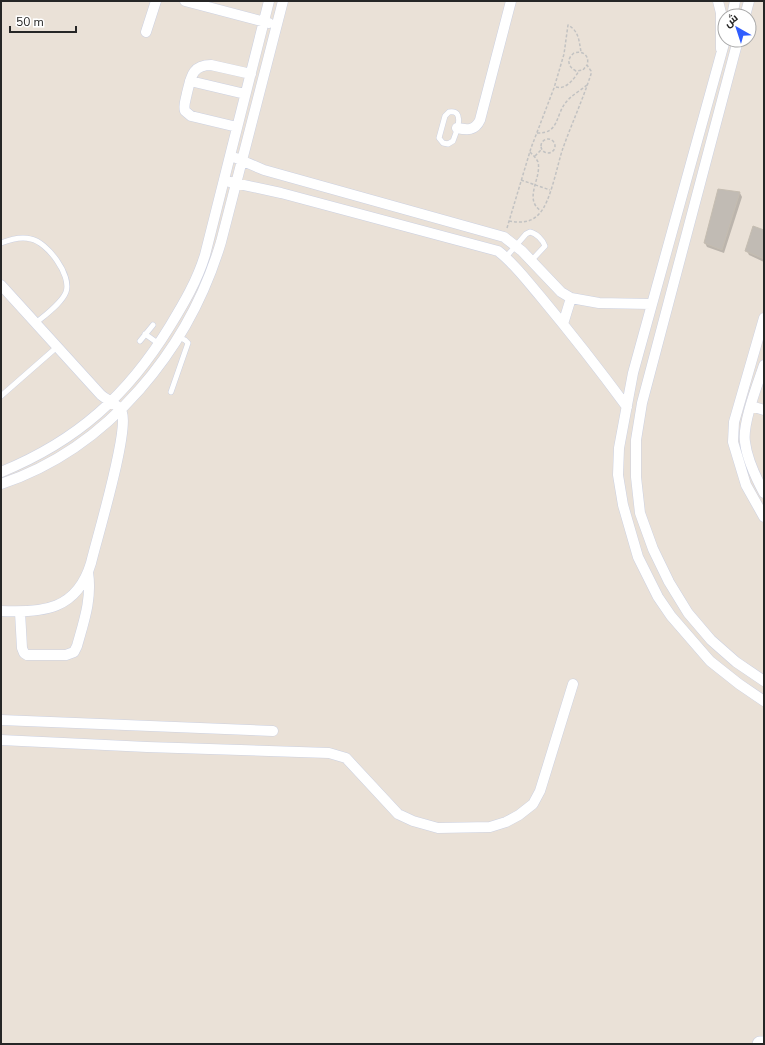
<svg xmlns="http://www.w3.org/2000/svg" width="765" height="1045" font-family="'Nunito Sans',Cairo,sans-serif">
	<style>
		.shadow { fill: #0003 }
		.building { fill: #c1bbb4; stroke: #c5bdb1 }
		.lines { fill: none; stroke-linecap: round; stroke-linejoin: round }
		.lane-casing { stroke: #ccd1e1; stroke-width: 6 }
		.street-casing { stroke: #ccd1e1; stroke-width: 11 }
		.secondary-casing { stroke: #ccd1e1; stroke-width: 16 }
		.path { stroke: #c2c2c2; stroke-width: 1.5; stroke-dasharray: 3 2; stroke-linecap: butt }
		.lane { stroke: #fff; stroke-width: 5 }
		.street { stroke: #fff; stroke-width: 10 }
		.secondary { stroke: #fff; stroke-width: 15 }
	</style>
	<rect width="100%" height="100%" fill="#eae1d7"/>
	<!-- shadow -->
	<path class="shadow" d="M719 190 740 193 742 197 724 253 707 247 705 243Z
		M764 231V262L749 255 747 251Z"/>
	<!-- building -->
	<path class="building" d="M718 189 740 192 722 250 704 243Z
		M753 226 764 230V259L745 251Z"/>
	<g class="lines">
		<defs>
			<path id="lane" d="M449 112C466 109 456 133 453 141L448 144 443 143 439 138 445 116Z
				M1 243C11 239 21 236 31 239 47 242 72 275 66 292 62 303 45 315 36 323
				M506 257 526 234 530 232C536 233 543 240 545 246L531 261
				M145 334 159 344
				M140 341 153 325
				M171 392 188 343 185 340 178 337
				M1 396 57 347"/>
			<path id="street" d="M185 1 269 23
				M718 1 721 13V49
				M732 16 735 1
				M745 16 749 1
				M146 32 156 1
				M725 40 633 373 619 448 618 475 623 505 638 557 658 597 671 616 710 661 739 684 764 701
				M738 40 642 403 636 440V477L640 513 653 549 669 582 688 613 711 640 736 662 764 681
				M190 81 245 94
				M237 127 191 116 185 111C183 105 186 99 187 93 191 77 192 65 211 65L251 74
				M457 128C467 130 475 131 480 120L511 1
				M236 158 264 170 504 237 522 251 561 292 571 298 599 303 651 304
				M230 182 281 193 498 251C514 263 527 281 540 296 570 332 599 369 627 407
				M1 285 101 395C108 401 118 404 122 413 129 432 97 538 91 563 77 610 43 613 1 611
				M764 318 734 422 733 442 746 485 764 517
				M563 324 571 298
				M764 365C758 383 742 424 745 442 747 459 756 478 764 493
				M751 406 764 410
				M1 472C77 441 128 395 170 326 184 303 197 281 205 255L269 1
				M1 484C109 448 189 349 221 242L283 1
				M20 612 22 648 24 653 27 655H66L74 652 77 646C84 621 92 599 88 572
				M1 720 273 731
				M1 740 147 747 329 753 346 758 398 814 413 821 438 828 490 827 506 822 519 815 533 804 540 791 573 684"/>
			<path id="secondary" d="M760 1044H764"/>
		</defs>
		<!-- lane casing -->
		<use href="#lane" class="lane-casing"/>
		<!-- street casing -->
		<use href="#street" class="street-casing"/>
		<!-- secondary casing -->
		<use href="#secondary" class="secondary-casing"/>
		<!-- path -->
		<path class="path" d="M556 87C566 90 574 79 579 71
			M537 133C560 134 555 114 567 101 572 95 581 90 587 85
			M541 146a7 7 0 1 1 14 0a7 7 0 1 1-14 0Z
			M530 152C533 155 536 158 538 162 542 178 523 199 541 211
			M535 156 542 149
			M521 180 550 190
			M509 221C520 223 531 223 539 214 551 202 557 165 563 148 572 123 583 99 591 74V71L587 65C590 56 583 50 574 53 566 59 568 67 576 71L583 70 587 65
			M507 228 531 148 554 88 564 54 568 25C579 31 579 41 581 52"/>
		<!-- lane -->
		<use href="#lane" class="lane"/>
		<!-- street -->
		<use href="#street" class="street"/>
		<!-- secondary -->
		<use href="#secondary" class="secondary"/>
	</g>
	<!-- border -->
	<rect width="765" height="1045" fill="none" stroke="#262626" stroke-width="4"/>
	<!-- north arrow -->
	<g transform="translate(737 28) rotate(321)"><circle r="19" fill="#ffffff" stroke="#a8a8a8"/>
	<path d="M0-3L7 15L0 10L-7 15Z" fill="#305dfe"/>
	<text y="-6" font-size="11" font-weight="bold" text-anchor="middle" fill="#262626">ش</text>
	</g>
	<!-- scale -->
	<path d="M10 26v6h66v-6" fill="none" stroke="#262626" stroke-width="2"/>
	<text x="16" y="26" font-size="12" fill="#262626" stroke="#ffffff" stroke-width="3" paint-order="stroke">50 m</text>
</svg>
